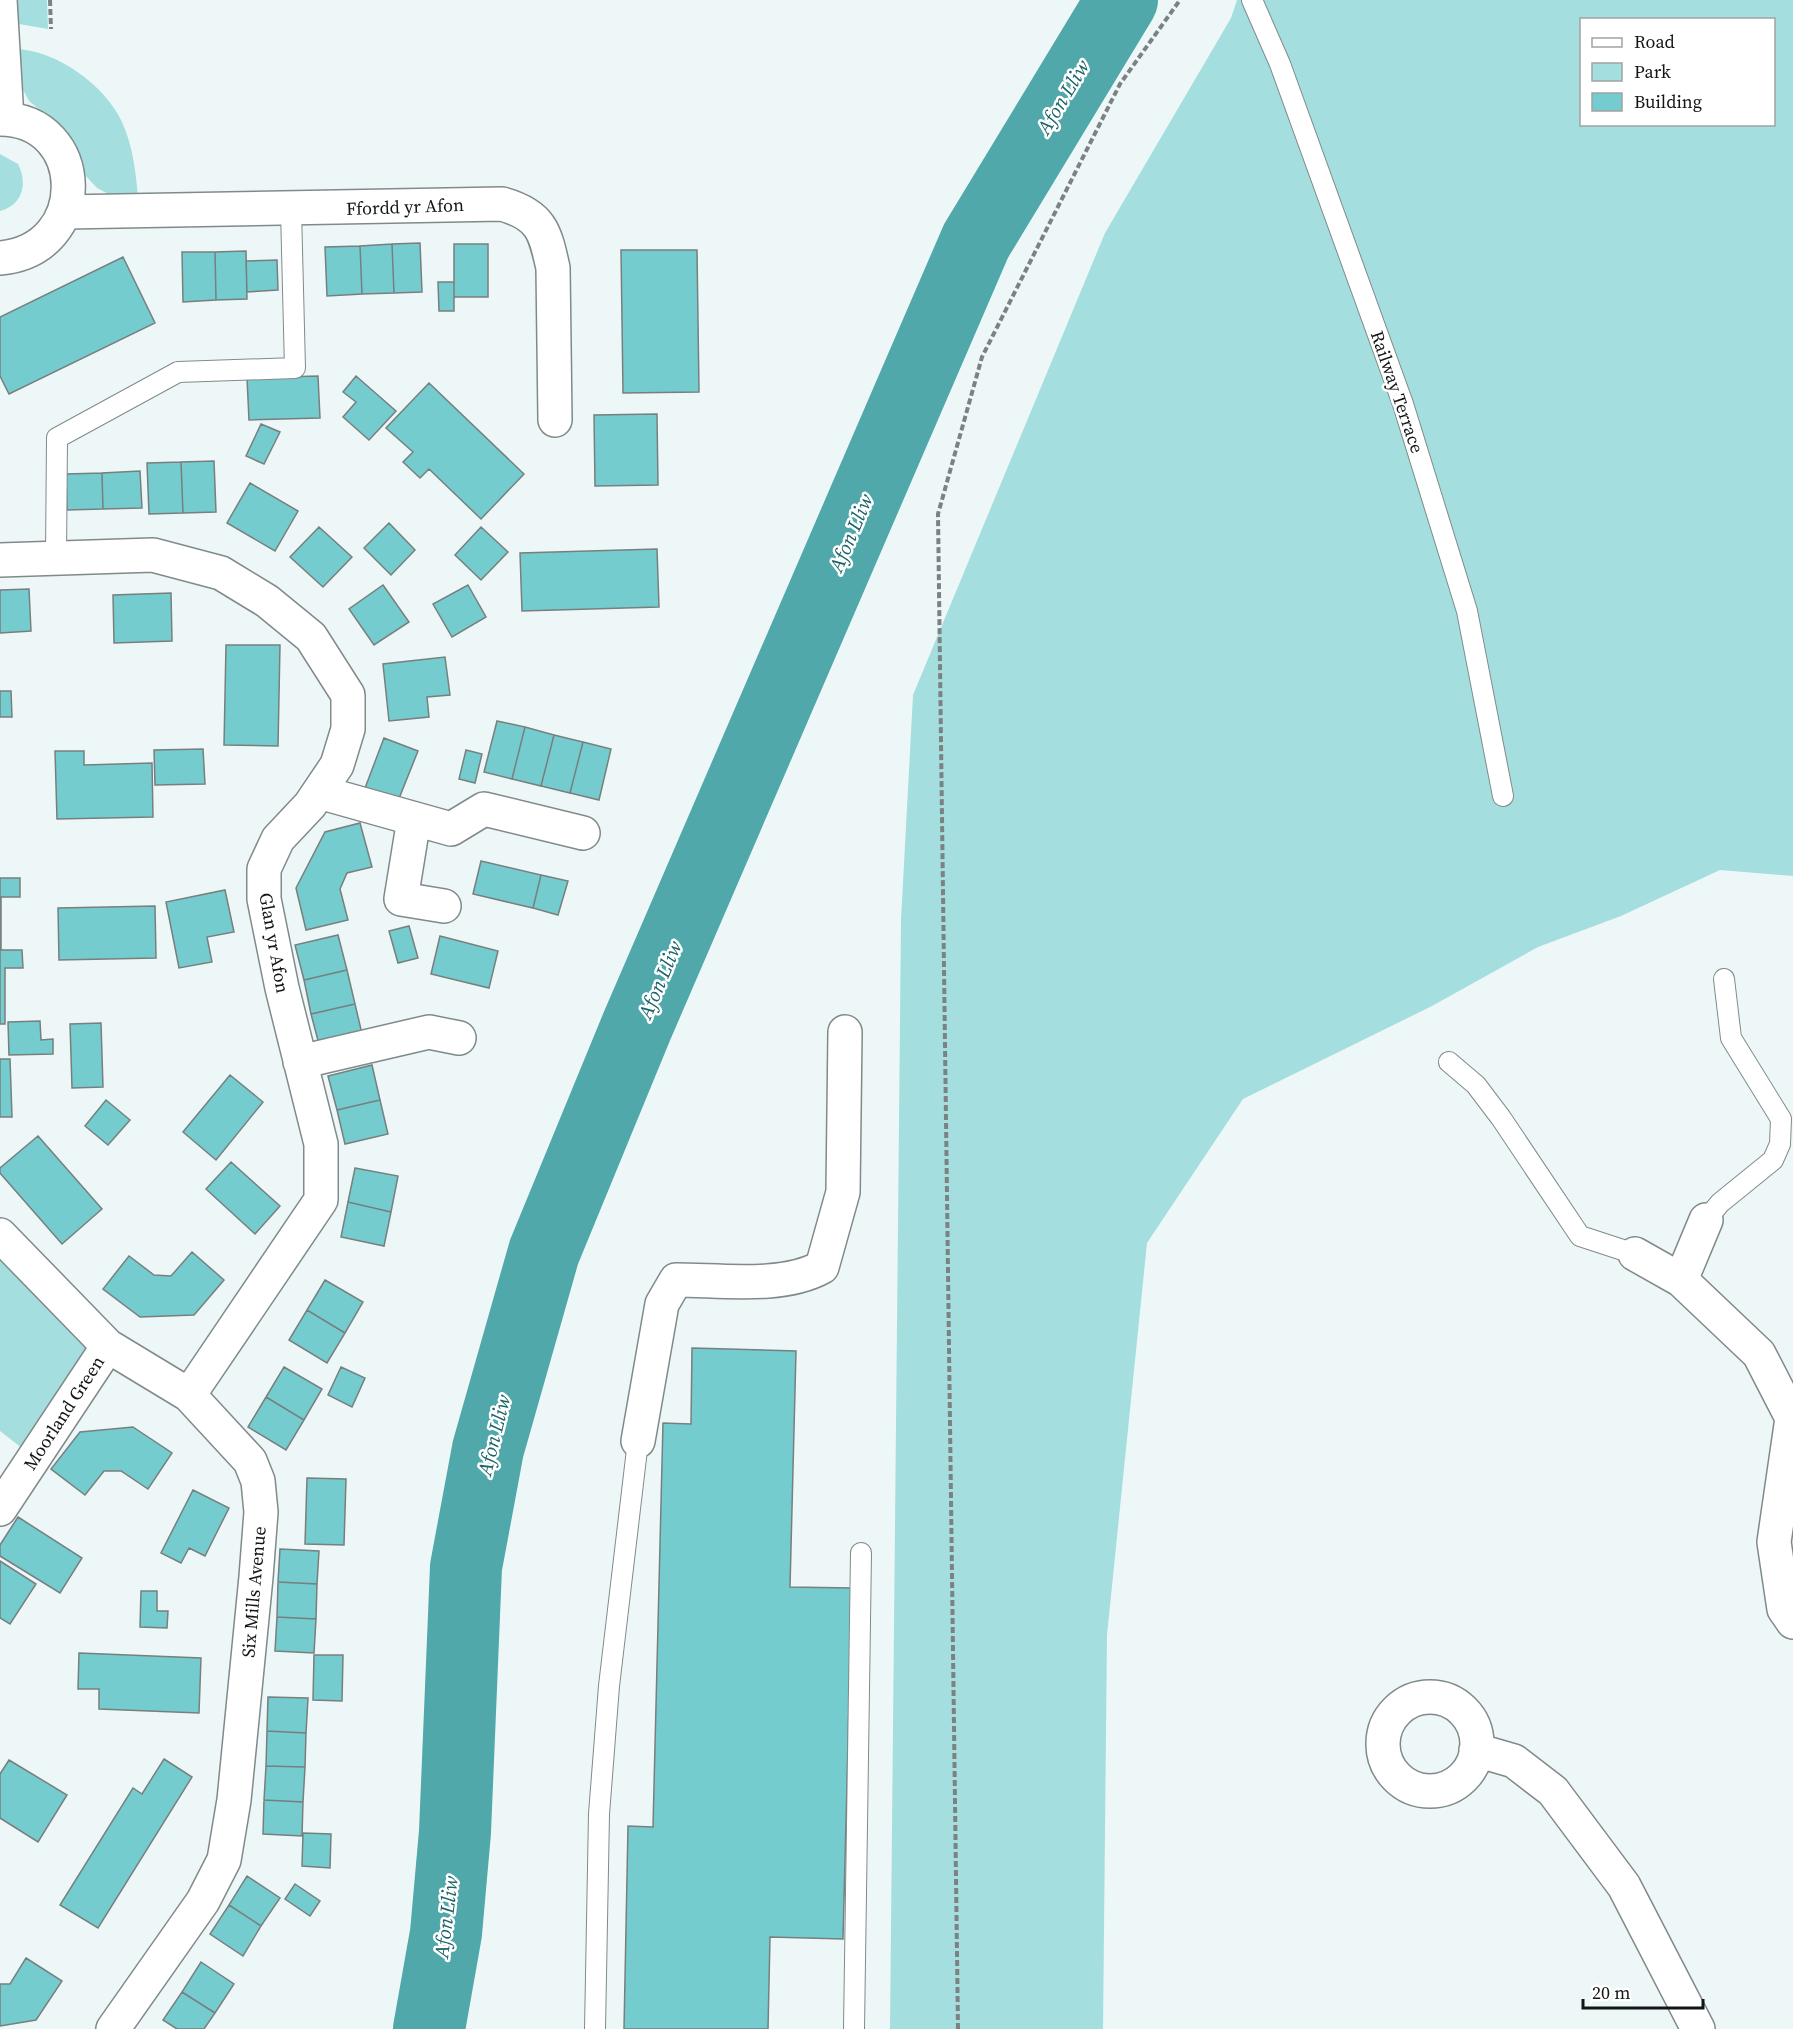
<svg xmlns="http://www.w3.org/2000/svg" width="1793" height="2029" font-family="'Source Serif 4',serif">
	<style>
		.green { fill: #a5dedf; fill-rule: evenodd }
		.lines { fill: none; stroke-linecap: round; stroke-linejoin: round }
		.river { stroke: #50a8ab; stroke-width: 72 }
		.building { fill: #75ccce; stroke: #777f7f; stroke-width: 1.5 }
		.lane-casing { stroke: #818a8a; stroke-width: 22 }
		.street-casing { stroke: #818a8a; stroke-width: 36 }
		.secondary-casing { stroke: #818a8a; stroke-width: 36 }
		.path { stroke: #7c8282; stroke-width: 4; stroke-dasharray: 6 3; stroke-linecap: butt }
		.lane { stroke: #fff; stroke-width: 20 }
		.street { stroke: #fff; stroke-width: 33 }
		.secondary { stroke: #fff; stroke-width: 33 }
		.labels { text-anchor: middle; stroke-width: 5; stroke-linejoin: round; paint-order: stroke }
		.street-label { font-size: 18px; fill: #131616; stroke: #fff }
		.water-label { font-size: 20px; font-style: italic; fill: #1b6365; stroke: #fff }
	</style>
	<rect width="100%" height="100%" fill="#eef7f7"/>
	<!-- green -->
	<path class="green" d="M17 0H47L48 29 19 24Z
		M1237 0H1793V876L1720 870 1621 916 1538 947 1432 1006 1243 1099 1147 1243 1107 1635 1103 2029H890L901 920 913 695 1105 233 1231 18ZM1582 20H1774V124H1582Z
		M17 49C57 51 105 85 122 122 133 146 136 173 138 198L112 196 97 188 84 174 70 135 29 101 20 84Z
		M0 154 18 164C28 183 23 205 0 211Z
		M0 1249 93 1345 22 1448 0 1431Z"/>
	<g class="lines">
		<!-- river -->
		<path class="river" d="M429 2029 446 1933 455 1832 466 1567 488 1449 544 1252 637 1026 976 241 1122 0"/>
	</g>
	<!-- building -->
	<path class="building" d="M420 243 422 292 394 293 392 244Z
		M392 244 394 293 362 294 360 246Z
		M454 244H488V297H454Z
		M360 246 362 294 327 296 325 247Z
		M621 250H697L699 392 623 393Z
		M246 251 247 299 216 300 215 252Z
		M182 252H215L216 300 183 302Z
		M123 257 155 323 9 394 0 376V317Z
		M277 260 278 290 247 292 246 261Z
		M438 282H454V311H439Z
		M318 376 320 418 249 420 247 378Z
		M356 376 396 411 369 440 343 417 356 402 343 392Z
		M429 383 524 474 481 519 429 469 420 478 403 462 413 452 386 428Z
		M657 414 658 485 595 486 594 415Z
		M261 424 280 432 264 464 246 456Z
		M214 461 216 512 183 513 181 462Z
		M181 462 183 513 149 514 147 463Z
		M140 471 142 508 103 509 102 473Z
		M102 473 103 509 67 510 66 474Z
		M250 483 298 511 275 551 227 523Z
		M389 523 415 550 391 575 364 548Z
		M319 527 352 557 323 587 290 557Z
		M481 527 508 552 481 580 455 555Z
		M657 549 659 607 522 611 520 553Z
		M383 585 409 622 374 645 349 609Z
		M468 585 486 617 452 637 433 604Z
		M29 589 31 631 0 633V590Z
		M171 593 172 641 114 643 113 595Z
		M226 645H280L278 746 224 745Z
		M445 657 450 695 427 697 429 717 389 721 383 664Z
		M0 691H11L12 717H0Z
		M497 721 525 727 512 779 484 772Z
		M525 727 554 735 541 786 512 779Z
		M554 735 583 742 570 793 541 786Z
		M384 738 418 751 398 801 365 788Z
		M583 742 611 749 599 800 570 793Z
		M203 749 205 784 155 785 154 750Z
		M466 750 482 754 475 783 459 779Z
		M55 751H84V765L152 763 153 817 57 819Z
		M360 823 372 867 347 873 340 889 348 920 306 930 296 888 325 832Z
		M481 861 541 875 533 908 473 894Z
		M541 875 568 881 558 915 533 908Z
		M0 878H20V897H1V950H22L23 968H5V1024H0Z
		M225 890 234 932 207 937 212 962 179 968 166 902Z
		M155 906 156 958 59 960 58 908Z
		M409 926 418 958 398 963 389 931Z
		M338 935 347 970 304 980 295 945Z
		M440 936 498 951 489 988 431 974Z
		M347 970 355 1004 311 1014 304 980Z
		M355 1004 363 1038 320 1048 311 1014Z
		M40 1021 41 1040 53 1039V1054L9 1055 8 1022Z
		M101 1023 103 1087 72 1088 70 1024Z
		M0 1059H10L12 1117H0Z
		M372 1065 380 1100 337 1110 328 1076Z
		M230 1075 263 1102 216 1160 183 1132Z
		M106 1100 130 1120 108 1145 85 1126Z
		M380 1100 388 1134 345 1144 337 1110Z
		M38 1136 102 1209 62 1244 0 1173V1168Z
		M231 1162 280 1206 255 1234 206 1189Z
		M355 1168 398 1176 391 1212 348 1202Z
		M348 1202 391 1212 384 1246 341 1237Z
		M192 1252 224 1280 194 1315 140 1317 103 1289 129 1256 154 1275 171 1276Z
		M325 1280 363 1302 345 1333 307 1310Z
		M307 1310 345 1333 327 1363 289 1340Z
		M692 1348 796 1351 790 1587 852 1588 843 1939 770 1937 768 2029H624L628 1826 653 1827 663 1423 691 1424Z
		M284 1367 322 1389 304 1420 266 1397Z
		M341 1367 365 1378 352 1407 328 1395Z
		M266 1397 304 1420 286 1450 248 1427Z
		M133 1427 172 1453 148 1489 121 1471H104L85 1495 51 1469 80 1432Z
		M307 1478 346 1479 344 1545 305 1544Z
		M193 1490 229 1508 205 1556 189 1548 181 1563 161 1553Z
		M18 1517 82 1558 60 1593 0 1556V1545Z
		M280 1549 319 1551 317 1584 278 1582Z
		M0 1561 36 1584 10 1624 0 1618Z
		M278 1582 317 1584 316 1619 277 1617Z
		M141 1591H157V1611H168L167 1628 140 1627Z
		M277 1617 316 1619 314 1653 275 1651Z
		M79 1653 201 1658 199 1713 99 1709V1689H78Z
		M314 1655H343L342 1701 313 1700Z
		M268 1697 308 1698 306 1733 267 1731Z
		M267 1731 306 1733 305 1767 266 1766Z
		M164 1759 192 1777 98 1928 60 1905 133 1788 142 1794Z
		M9 1760 67 1795 38 1842 0 1818V1774Z
		M266 1766 305 1767 303 1802 264 1800Z
		M264 1800 303 1802 302 1836 263 1834Z
		M303 1833 331 1834 330 1868 302 1866Z
		M247 1876 280 1898 261 1926 229 1905Z
		M295 1884 320 1901 310 1916 285 1899Z
		M229 1905 261 1926 243 1956 210 1934Z
		M26 1958 62 1981 36 2020 0 2026V1984H10Z
		M201 1962 234 1984 215 2013 182 1992Z
		M182 1992 215 2013 204 2029H177L163 2020Z"/>
	<g class="lines">
		<defs>
			<path id="lane" d="M1252 0 1280 64 1403 404 1467 611 1503 796
				M56 558 57 438 178 372 295 368 291 210
				M1449 1062 1476 1085 1501 1118 1580 1236 1635 1254
				M1706 1220 1720 1203 1773 1160 1780 1144 1781 1119 1731 1038 1724 979
				M595 2029 599 1814 609 1686 638 1441
				M854 2029 861 1553"/>
			<path id="street" d="M65 212 502 204C541 215 545 231 553 268L555 420
				M0 560 153 555 221 573 267 601 311 637 348 695V729L337 765 310 805 278 839 264 869V899L282 988 321 1144V1200L189 1395
				M319 792 451 829 484 809 583 833
				M414 819 401 899 444 906
				M300 1062 429 1032 459 1038
				M0 1235 108 1346 189 1395 250 1461 258 1481 261 1512 256 1577 234 1800 224 1860 203 1901 113 2029
				M1635 1254 1681 1280 1759 1354 1792 1418 1774 1542 1784 1609 1793 1622
				M1681 1280 1706 1220
				M638 1441 662 1304 676 1280C720 1280 783 1289 822 1267L843 1192 845 1032
				M0 1509 108 1346
				M1383 1744a47 47 0 1 1 94 0a47 47 0 1 1-94 0Z
				M1476 1750 1514 1761 1553 1791 1624 1886 1698 2029"/>
			<path id="secondary" d="M0 0 7 119
				M0 119C89 119 93 250 0 258"/>
		</defs>
		<!-- lane casing -->
		<use href="#lane" class="lane-casing"/>
		<!-- street casing -->
		<use href="#street" class="street-casing"/>
		<!-- secondary casing -->
		<use href="#secondary" class="secondary-casing"/>
		<!-- path -->
		<path class="path" d="M50 0 51 29
			M958 2029 938 514 982 357 1120 84 1180 0"/>
		<!-- lane -->
		<use href="#lane" class="lane"/>
		<!-- street -->
		<use href="#street" class="street"/>
		<!-- secondary -->
		<use href="#secondary" class="secondary"/>
	</g>
	<g class="labels">
		<!-- street labels -->
		<g class="street-label">
			<text transform="translate(405 207) rotate(-2)" y="6">Ffordd yr Afon</text>
			<text transform="translate(1397 392) rotate(71)" y="6">Railway Terrace</text>
			<text transform="translate(274 943) rotate(80)" y="6">Glan yr Afon</text>
			<text transform="translate(64 1413) rotate(-57)" y="6">Moorland Green</text>
			<text transform="translate(254 1592) rotate(-85)" y="6">Six Mills Avenue</text>
		</g>
		<!-- water labels -->
		<g class="water-label">
			<text transform="translate(1063 97) rotate(-59)" y="7">Afon Lliw</text>
			<text transform="translate(851 533) rotate(-67)" y="7">Afon Lliw</text>
			<text transform="translate(660 980) rotate(-67)" y="7">Afon Lliw</text>
			<text transform="translate(494 1435) rotate(-76)" y="7">Afon Lliw</text>
			<text transform="translate(446 1917) rotate(-83)" y="7">Afon Lliw</text>
		</g>
	</g>
	<!-- legend -->
	<rect x="1580" y="18" width="195" height="108" fill="#ffffff" stroke="#a1a2a2" stroke-width="1.5"/>
	<rect x="1592" y="38" width="30" height="9" fill="#ffffff" stroke="#a1a2a2" stroke-width="1.5"/>
	<text x="1634" y="48" font-size="18" fill="#131616">Road</text>
	<rect x="1592" y="63" width="30" height="18" fill="#a5dedf" stroke="#a1a2a2" stroke-width="1.5"/>
	<text x="1634" y="78" font-size="18" fill="#131616">Park</text>
	<rect x="1592" y="93" width="30" height="18" fill="#75ccce" stroke="#a1a2a2" stroke-width="1.5"/>
	<text x="1634" y="108" font-size="18" fill="#131616">Building</text>
	<!-- scale -->
	<path d="M1583 1999v9h120v-9" fill="none" stroke="#131616" stroke-width="3"/>
	<text x="1592" y="1999" font-size="18" fill="#131616" stroke="#ffffff" stroke-width="4.5" paint-order="stroke">20 m</text>
</svg>
